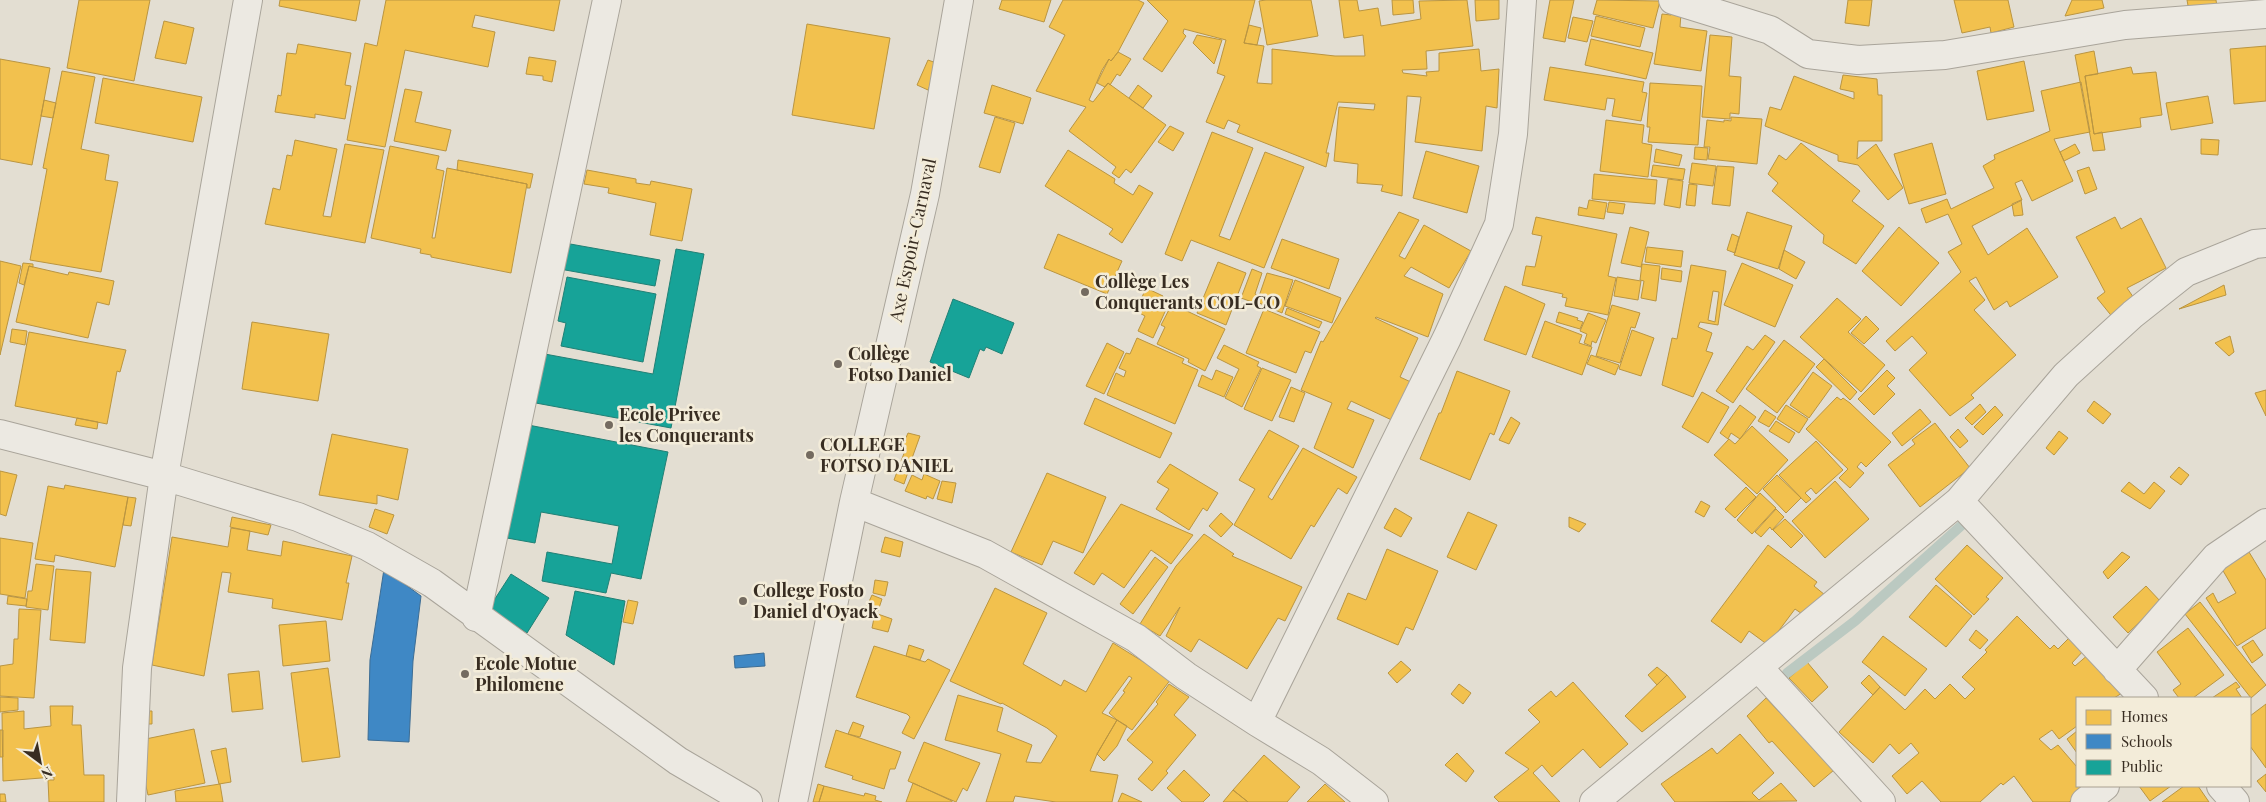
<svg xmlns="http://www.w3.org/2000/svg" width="2266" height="802" font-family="'Playfair Display',serif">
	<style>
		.homes { fill: #f2c14e; stroke: #ba9541; fill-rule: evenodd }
		.schools { fill: #3f88c5; stroke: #3d6d94 }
		.public { fill: #17a398; stroke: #218075 }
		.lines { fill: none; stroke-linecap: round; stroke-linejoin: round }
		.stream { stroke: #bbc9c1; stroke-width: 10 }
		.minor-casing { stroke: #a9a49a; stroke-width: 30 }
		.minor { stroke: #ece9e2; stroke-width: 28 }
		.poi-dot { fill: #746b60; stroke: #f3ecd9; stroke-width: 2 }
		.labels { text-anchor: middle; stroke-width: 5; stroke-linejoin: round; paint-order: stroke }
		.street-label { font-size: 18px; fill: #382d22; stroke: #f3ecd9 }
		.poi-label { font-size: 18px; font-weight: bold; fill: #382d22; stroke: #f3ecd9; text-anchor: start }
	</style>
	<rect width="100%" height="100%" fill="#e3ded2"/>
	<!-- homes -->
	<path class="homes" d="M79 0H150L134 81 67 68Z
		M280 0H360L356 21 279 6Z
		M386 0H560L554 31 475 15 472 27 495 32 488 67 405 50 385 147 347 140 365 43 377 46Z
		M1002 0H1051L1044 22 999 9Z
		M1063 0H1138L1144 3 1118 52 1111 61 1109 59 1102 70 1089 100 1093 102 1108 83 1166 125 1131 173 1126 169 1119 178 1112 173 1116 167 1069 131 1086 107 1036 91 1065 35 1049 27Z
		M1147 0H1255L1244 43 1264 46 1257 83 1272 84V49L1335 56H1365L1363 35 1344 38 1339 0H1357L1359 11 1378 8 1381 26 1421 19 1419 1 1467 0 1473 46 1426 51 1427 69 1402 70 1403 73 1427 76 1426 72 1439 71V53L1479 49 1481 71 1499 69 1497 108 1486 106 1482 151 1415 142 1421 97 1407 96 1402 196 1381 191 1383 185 1357 183 1358 164 1334 161 1339 107 1374 110 1375 104 1338 102 1326 153H1329L1326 167 1237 132 1240 125 1228 120 1224 129 1206 122 1225 76 1217 73 1226 40 1184 29 1183 33 1186 36 1162 72 1143 59 1168 21Z
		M1266 0H1311L1318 36 1267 45 1259 1Z
		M1392 0H1413L1414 13 1393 15Z
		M1475 0H1499V19L1476 21Z
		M1550 0H1574L1565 42 1543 38Z
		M1597 0 1660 1 1653 28 1593 14Z
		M1848 0H1872L1869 26 1845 23Z
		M1954 0H2008L2014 27 1991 33 1990 27 1962 33Z
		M2072 0H2102L2104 8 2065 16Z
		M2187 0H2216L2217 7 2189 11Z
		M1671 11 1681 13 1680 27 1707 31 1701 71 1654 64 1662 14 1671 15Z
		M1596 16 1645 28 1640 47 1591 36Z
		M1573 17 1593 21 1587 42 1568 38Z
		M164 21 194 28 186 64 155 58Z
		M807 24 890 38 874 129 792 115Z
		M1249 25 1261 28 1257 45 1244 43Z
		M1197 35 1222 40 1214 64 1193 43Z
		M1710 35 1732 37 1729 76 1741 77 1739 114 1730 113V119L1702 117Z
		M1591 39 1653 53 1646 79 1585 65Z
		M298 44 351 53 345 85 351 86 345 119 315 114V118L275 112 278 95 281 96 287 53 296 54Z
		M2266 46V101L2234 104 2230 49Z
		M2094 51 2098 74 2085 76 2094 134 2102 132 2105 150 2093 151 2075 55Z
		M1118 52 1131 59 1120 76 1117 74 1110 85 1108 83 1105 87 1097 83 1109 59 1111 61Z
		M529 57 556 61 552 82 543 80V76L526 74Z
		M0 59 50 68 32 165 0 159Z
		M928 60 939 64 928 90 917 85Z
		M2024 61 2034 111 1987 120 1977 71Z
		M1550 67 1644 82 1642 92 1647 93 1641 121 1612 116 1615 99 1607 98 1605 110 1544 100Z
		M2131 67 2133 74 2156 72 2162 115 2140 118 2141 127 2094 134 2085 76Z
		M62 71 95 77 81 149 109 155 105 180 118 182 101 272 30 260 47 169 43 168Z
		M1843 75 1877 79 1878 95H1882V141H1858L1857 159 1876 144 1903 188 1888 200 1858 165 1838 161V155L1765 126 1770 107 1781 110 1794 76 1854 99V92L1840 89Z
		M103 78 202 97 193 142 95 123Z
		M2081 82 2090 132 2054 139 2073 181 2032 201 2022 180 2015 183 2022 200 1972 226 1988 255 2027 228 2058 277 2010 307 2007 301 1994 310 1976 277 1969 281 1985 300 1974 310 2016 355 1971 395 1974 398 1950 416 1909 370 1927 353 1912 336 1895 351 1886 341 1961 272 1948 252 1962 244 1948 214 1926 223 1921 209 1947 199 1951 209 1994 188 1983 166 1995 159 1994 155 2050 131 2041 91Z
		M1650 83 1702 86 1698 145 1648 142 1650 127H1647Z
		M992 85 1031 98 1023 124 984 113Z
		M1138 85 1152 96 1143 108 1129 98Z
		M405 89 422 92 415 122 451 130 446 151 394 141Z
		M2208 96 2213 123 2171 130 2166 103Z
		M44 100 56 103 53 118 41 116Z
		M995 117 1015 123 1000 173 979 167Z
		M1731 117 1762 119 1757 164 1708 159 1710 147H1704L1707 120 1724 122V120L1731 121Z
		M1606 120 1644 125 1642 143 1652 145 1648 177 1600 171Z
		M1170 126 1184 133 1173 151 1158 142Z
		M1212 132 1253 148 1219 236 1230 240 1265 152 1304 167 1264 268 1191 240 1182 261 1165 254Z
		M2201 139 2219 140 2218 155 2201 154Z
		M295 140 337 149 323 216 331 217 345 144 384 150 365 243 265 224 273 188 280 190 287 155 292 156Z
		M1801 143 1860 191 1852 201 1884 226 1856 264 1823 243 1824 235 1772 191 1778 183 1768 174 1779 155 1786 160Z
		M1932 143 1946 194 1909 204 1894 154Z
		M2075 144 2080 153 2064 161 2060 152Z
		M390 146 439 156 436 169 444 171 432 238H435L447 168 527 184 511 273 431 257V255L420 253 421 249 371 238Z
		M1695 147 1708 148 1707 160 1694 159Z
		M1656 149 1682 155 1679 166 1654 162Z
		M1068 150 1115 179 1114 183 1133 195 1139 185 1153 193 1122 243 1109 234 1113 229 1045 186Z
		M1426 151 1479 166 1467 213 1413 198Z
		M458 160 533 174 530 188H527V184L457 170Z
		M1692 163 1716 166 1713 186 1689 183Z
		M1653 165 1685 169 1683 180 1651 176Z
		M1717 166 1734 167 1730 206 1712 204Z
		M2089 167 2097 189 2085 194 2077 171Z
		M587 170 636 179V183L650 185 651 181 692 189 682 241 650 235 656 203 608 193 609 188 584 184Z
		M1594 174 1657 180 1655 204 1592 199Z
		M1668 179 1683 181 1680 208 1664 205Z
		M1689 184 1697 185 1695 206 1686 205Z
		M1589 200 1607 203 1604 219 1578 215 1579 207 1587 209Z
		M2021 200 2023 215 2014 216 2012 204Z
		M1609 202 1625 204 1623 214 1607 212Z
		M1399 212 1419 220 1399 256 1405 259 1424 225 1471 251 1449 288 1411 267 1404 276 1443 294 1428 337 1376 317 1375 318 1418 338 1400 377 1413 383 1396 422 1351 401 1347 409 1374 420 1353 468 1314 448 1332 403 1301 390 1321 341 1323 342Z
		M1747 212 1792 226 1778 269 1734 255Z
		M1536 217 1617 234 1608 276 1616 278 1608 315 1565 306 1567 298 1562 297 1563 294 1522 285 1526 266 1535 267 1542 236 1532 234Z
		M2115 217 2121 229 2141 218 2166 268 2127 288 2136 301 2114 319 2097 298 2105 292 2076 237Z
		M1630 227 1649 232 1641 267 1621 263Z
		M1899 227 1939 263 1901 306 1862 271Z
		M1058 234 1122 261 1107 294 1044 268Z
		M1732 234 1739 237 1735 253 1727 250Z
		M1282 239 1339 259 1329 289 1271 268Z
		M1647 247 1683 251 1681 267 1645 262Z
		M1784 250 1805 262 1796 279 1779 269Z
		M0 261 21 266 0 355Z
		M1218 262 1246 273 1226 325 1197 313Z
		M23 263 33 264V267L29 266 24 285 19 283Z
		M1742 263 1793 285 1775 327 1724 305Z
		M1642 264 1660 266 1656 301 1641 298 1644 281 1640 280Z
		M1691 265 1726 271 1718 325 1700 322 1698 327 1712 333 1706 351 1713 353 1693 397 1662 385 1672 338 1677 339Z
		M29 266 68 275 69 272 114 281 109 305 97 302 88 338 16 322Z
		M1662 268 1682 271 1681 282 1661 279Z
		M1252 269 1262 273 1255 294 1258 296 1255 303 1241 298Z
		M1267 273 1293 280 1282 313 1257 302Z
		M1617 277 1641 281 1638 300 1614 296Z
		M1295 280 1341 298 1332 323 1285 306Z
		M2224 285 2226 295 2179 309Z
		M1505 286 1545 304 1526 355 1484 340Z
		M1146 288 1163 296 1162 299 1169 303 1153 338 1138 331 1145 316 1136 311Z
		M1713 291 1719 292 1715 322 1708 320Z
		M1837 298 1861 319 1848 332 1885 365 1861 392 1800 337Z
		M1172 304 1225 329 1205 371 1188 362 1189 359 1157 344 1165 327 1161 325Z
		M1612 305 1640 313 1635 328 1631 327 1620 363 1596 356Z
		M1287 308 1322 322 1319 328 1285 314Z
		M1264 309 1320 332 1311 353 1305 351 1296 373 1246 353Z
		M1559 312 1578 318 1577 320 1583 322 1580 329 1556 322Z
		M1588 313 1606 320 1596 343 1592 341 1591 346 1584 343 1587 334 1580 331Z
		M1866 316 1879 329 1864 344 1851 333Z
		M1545 321 1582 335 1579 343 1592 347 1582 375 1532 357Z
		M252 322 329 334 318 401 242 389Z
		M12 329 27 331 25 345 10 342Z
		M1632 330 1654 338 1641 376 1619 369Z
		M29 332 126 350 120 372 117 371 107 424 15 406Z
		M1765 335 1775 342 1733 403 1716 391 1747 346 1753 350Z
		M2230 336 2234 352 2229 356 2215 343Z
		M1137 338 1184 359 1182 363 1198 370 1175 424 1107 395 1116 373 1124 377 1126 371 1119 368 1126 353 1130 354Z
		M1784 340 1815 364 1777 413 1746 389Z
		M1107 343 1124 352 1104 394 1086 386Z
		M1224 345 1259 362 1257 366 1261 368 1242 407 1225 398 1239 369 1217 358Z
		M1591 355 1619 365 1615 375 1587 364Z
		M1824 359 1857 392 1850 400 1816 367Z
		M1262 368 1291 380 1272 421 1244 409Z
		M1216 370 1233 377 1224 397 1198 386 1202 375 1212 380Z
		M1887 370 1895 378 1887 386 1895 394 1874 415 1858 399Z
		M1457 371 1510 391 1494 435 1490 433 1470 480 1420 459 1439 413H1441Z
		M1813 372 1832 386 1809 418 1790 405Z
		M1291 387 1305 393 1294 422 1279 417Z
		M2266 390V416L2255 393Z
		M1702 392 1729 407 1708 443 1682 427Z
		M1837 397 1841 400 1843 398 1850 403 1891 442 1866 467 1861 462 1857 467 1864 473 1850 488 1839 478 1848 469 1806 429Z
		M1095 398 1172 433 1160 458 1084 424Z
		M2094 401 2111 414 2103 424 2087 411Z
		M1980 404 1986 412 1972 425 1965 418Z
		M1740 405 1756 417 1740 439 1731 433 1728 439 1720 433Z
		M1786 405 1808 419 1799 433 1777 419Z
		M1995 406 2003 415 1983 435 1974 427Z
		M1920 409 1931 422 1902 446 1892 433Z
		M1765 410 1776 417 1769 427 1758 421Z
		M1511 417 1520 423 1509 444 1499 440Z
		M77 418 98 422 97 429 75 425Z
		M1776 421 1795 433 1789 443 1769 431Z
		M1935 423 1970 468 1920 507 1888 465 1915 444 1912 440Z
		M1752 426 1788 460 1757 494 1714 455 1729 439 1735 444Z
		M1958 429 1968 441 1960 448 1950 437Z
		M1269 430 1299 446 1268 497 1272 500 1303 448 1357 477 1347 494 1338 488 1314 527 1311 525 1291 559 1234 525 1255 489 1239 480Z
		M2059 431 2068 438 2054 455 2046 448Z
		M908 433 920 436 911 461 914 462 911 473 908 472 904 484 894 480 906 448 902 447Z
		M332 434 408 449 398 500 377 495V504L319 495Z
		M1816 441 1843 470 1816 494 1811 488 1805 493 1811 499 1806 503 1779 475Z
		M1170 464 1218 493 1207 511 1203 508 1189 530 1156 509 1169 489 1157 482Z
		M2179 467 2189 475 2181 485 2170 477Z
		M0 471 17 475 6 516 0 514Z
		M1047 473 1106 497 1083 553 1053 541 1042 565 1011 552Z
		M924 474 940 481 933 499 927 496 926 499 905 491 912 475 922 480Z
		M1777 475 1801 498 1786 513 1763 489Z
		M942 481 956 483 952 503 937 499Z
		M1835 481 1869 519 1825 558 1792 521Z
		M2129 482 2144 494 2154 482 2165 491 2150 509 2121 491Z
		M65 485 128 497 115 567 55 555 54 562 35 559 48 486 64 489Z
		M1746 487 1756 497 1735 518 1725 509Z
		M1760 493 1776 508 1752 534 1737 520Z
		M128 497 136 498 131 526 123 525Z
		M1701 501 1710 506 1704 517 1695 512Z
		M1121 504 1193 535 1171 564 1151 550 1124 588 1102 573 1094 585 1074 573Z
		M1395 508 1412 518 1401 537 1384 528Z
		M375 509 394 515 387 534 369 527Z
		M1776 509 1784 517 1772 530 1770 527 1761 537 1755 532Z
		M1468 512 1497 525 1476 570 1447 557Z
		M1221 513 1233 524 1221 537 1209 526Z
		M232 517 271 525 268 535 230 527Z
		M1569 517 1586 524 1579 532 1569 527Z
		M1785 519 1803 536 1791 548 1773 530Z
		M231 528 250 531 247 550 281 556 283 541 352 556 346 583H349L342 620 272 608 273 599 228 592 231 573 222 572 204 676 152 665 172 537 228 547Z
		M1204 534 1234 554 1232 556 1302 587 1285 621 1278 618 1247 669 1199 639 1191 652 1166 636 1180 607 1160 636 1140 624 1176 566Z
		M885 537 903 542 900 557 881 552Z
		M0 538 33 543 25 598 0 594Z
		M1768 545 1817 582 1814 586 1825 595 1808 618 1795 609 1768 645 1749 631 1741 643 1711 621Z
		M1967 545 2003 578 1986 597 1989 599 1974 615 1935 579Z
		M1387 549 1438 571 1413 630 1406 627 1398 645 1337 619 1348 593 1366 600Z
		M2122 552 2130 557 2108 579 2103 572Z
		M2249 552 2266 580V628L2237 646 2206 598 2213 593 2218 603 2236 593 2222 569Z
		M1155 557 1168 567 1133 614 1120 604Z
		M36 564 54 566 48 610 26 607 28 591H32Z
		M56 569 91 572 85 643 50 640Z
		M875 580 888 582 885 596 873 593Z
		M1936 585 1972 616 1946 647 1909 617Z
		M2146 586 2161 602 2128 633 2113 617Z
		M995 588 1047 613 1023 664 1061 686 1064 680 1086 692 1113 643 1171 679 1132 730 1117 720 1097 754 1090 771 1118 775 1112 802H1056L1015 796 1013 802H986L1001 754 945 740 958 695 1003 708 997 731 1032 745 1026 762 1041 763 1057 736 1047 728 1002 703 1001 704 950 681ZM1129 676 1132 678 1123 691 1125 692 1109 713 1117 720 1102 713Z
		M872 595 882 599 878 611 867 606Z
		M8 596 27 599 26 606 7 604Z
		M628 600 638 602 633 624 623 622Z
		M2200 602 2266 685 2251 698 2185 614Z
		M19 609 41 610 34 698 0 696V666L13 664 14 639H18Z
		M875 613 892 619 888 632 872 628Z
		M2017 616 2050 649 2054 645 2058 649 2071 636 2085 649 2072 663 2075 666 2089 654 2122 693 2114 698H2077V726L2059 739 2052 730 2039 739 2051 750 2058 745 2077 767V786H2091L2069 802H2033L2014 776 2003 785 2001 783 1980 802H1941L1922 781 1907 794 1892 776 1919 753 1911 743 1899 754 1890 744 1873 763 1839 732 1880 687 1905 710 1925 689 1935 699 1950 684 1965 699 1975 689 1962 677 1987 652 1985 650Z
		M326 621 330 661 283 666 279 625Z
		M2188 628 2224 675 2193 698H2179L2173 690 2181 684 2157 652Z
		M1976 630 1988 640 1980 649 1969 640Z
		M1883 636 1927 669 1905 696 1862 662Z
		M2253 640 2263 655 2252 663 2242 647Z
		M909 645 924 650 920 660 906 656Z
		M874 646 925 662 928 659 950 670 914 739 902 733 910 717 907 714 856 697Z
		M1401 661 1411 670 1397 683 1388 673Z
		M1807 662 1828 687 1812 702 1789 678Z
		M1657 667 1667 675 1657 685 1648 675Z
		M328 668 340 757 302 762 291 673Z
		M259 671 263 709 232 712 228 674Z
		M1667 675 1686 697 1642 732 1625 716Z
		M1869 675 1880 687 1873 695 1861 683Z
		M1573 682 1628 744 1600 768 1583 749 1552 777 1542 765 1533 773 1560 802H1499L1494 797 1529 769 1505 753 1540 722 1528 710 1551 691 1556 697Z
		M2236 682 2240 687 2236 689 2242 698H2212Z
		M1169 684 1189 697 1174 715 1196 735 1166 771 1168 773 1152 791 1138 779 1153 762 1127 740 1158 704 1156 702Z
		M1459 684 1471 693 1463 704 1451 694Z
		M0 697 18 698V710L0 712Z
		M1766 698 1834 770 1814 787 1772 741 1769 743 1747 716Z
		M2266 704V768L2250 746V716Z
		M50 706H73L72 725H81L84 775H104V802H49L48 780H54V777L3 781 2 713 24 711V729L51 726Z
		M137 711H152V724H137Z
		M1117 720 1127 726 1117 746 1104 761 1097 754Z
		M853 722 864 726 860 737 848 734Z
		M194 729 205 783 148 795 136 741Z
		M0 730H3V757H0Z
		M836 730 901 752 895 769H890L884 789 852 779 853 776 825 767Z
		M2077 731V753L2067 739Z
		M1740 734 1774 773 1752 793 1759 800 1781 783 1797 801 1675 802 1661 784 1712 748 1717 754Z
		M924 742 980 763 967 791 963 788 956 802 908 781Z
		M226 748 231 782 219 784 211 751Z
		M1457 753 1474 771 1466 782 1445 765Z
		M1264 755 1300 787 1287 802H1248L1233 790Z
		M1184 770 1210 795 1203 802H1182L1167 788Z
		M2266 774V792L2257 781Z
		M913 783 952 801V802H906Z
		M220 784 223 802H176L175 791Z
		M818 784 824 786 819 802H813Z
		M1325 784 1345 802H1307Z
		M824 786 864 796 865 793 876 796 875 800 882 802H819Z
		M2139 786H2171L2150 801Z
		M2184 786H2198L2209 802H2162Z
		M1233 790 1248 802H1223Z
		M1122 793 1142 802H1118Z
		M0 794H5L6 802H0Z"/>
	<!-- schools -->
	<path class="schools" d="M384 569 421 596 413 661 409 742 368 740 370 660Z
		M764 653 765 666 735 668 734 656Z"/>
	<!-- public -->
	<path class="public" d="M559 242 660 260 655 286 554 268Z
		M676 249 704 254 671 428 525 401 534 352 653 374Z
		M567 277 656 294 643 362 561 346 566 323 558 321Z
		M953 299 1014 323 1002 354 986 347 984 351 980 349 969 378 930 362Z
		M523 424 668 452 641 579 611 573 606 593 542 581 547 552 612 564 619 526 541 512 535 543 507 538 516 491Z
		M511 574 549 598 527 633 489 608Z
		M575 591 625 601 614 665 566 635Z"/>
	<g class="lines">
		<!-- stream -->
		<path class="stream" d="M1787 673 1855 621 1973 515"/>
		<defs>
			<path id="minor" d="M1673 0 1770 30 1808 54 1858 60 1945 55 2125 25 2266 14
				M0 434 164 476 298 517 367 546 432 583 678 761 748 802
				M1959 501 2144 698
				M854 502 985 554 1136 638 1186 676 1257 722
				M476 617 607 0
				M1758 667 1881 802
				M2117 670 2216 557 2266 523
				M2221 786 2235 802
				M131 802 137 668 164 476 248 0
				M793 802 854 502 925 194 959 0
				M1374 802 1321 761 1257 722 1447 338 1499 224 1513 134 1522 0
				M1594 802 1959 501 2066 375 2133 314 2186 272 2255 244 2266 243
				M2085 802 2105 786"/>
		</defs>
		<!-- minor casing -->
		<use href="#minor" class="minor-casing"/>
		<!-- minor -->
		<use href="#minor" class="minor"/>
	</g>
	<!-- markers -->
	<g class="poi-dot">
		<circle cx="1085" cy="292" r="5"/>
		<circle cx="838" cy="364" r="5"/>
		<circle cx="609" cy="425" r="5"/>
		<circle cx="810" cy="455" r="5"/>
		<circle cx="743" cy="601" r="5"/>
		<circle cx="465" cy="674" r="5"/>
	</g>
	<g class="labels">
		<!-- street labels -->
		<g class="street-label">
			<text transform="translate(913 240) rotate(-78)" y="6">Axe Espoir-Carnaval</text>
		</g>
		<!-- poi labels -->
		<g class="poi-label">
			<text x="1095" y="288">Collège Les<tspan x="1095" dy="21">Conquerants COL-CO</tspan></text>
			<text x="848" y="360">Collège<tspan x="848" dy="21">Fotso Daniel</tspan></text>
			<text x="619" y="421">Ecole Privee<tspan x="619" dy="21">les Conquerants</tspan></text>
			<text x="820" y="451">COLLEGE<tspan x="820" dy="21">FOTSO DANIEL</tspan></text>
			<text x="753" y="597">College Fosto<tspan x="753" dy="21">Daniel d'Oyack</tspan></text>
			<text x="475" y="670">Ecole Motue<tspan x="475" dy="21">Philomene</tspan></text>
		</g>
	</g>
	<!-- legend -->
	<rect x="2076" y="697" width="175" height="90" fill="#f3ecd9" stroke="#a8a090"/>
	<rect x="2086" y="710" width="25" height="15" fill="#f2c14e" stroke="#a8a090"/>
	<text x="2121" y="722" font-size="15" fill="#382d22">Homes</text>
	<rect x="2086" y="734" width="25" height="15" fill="#3f88c5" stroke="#a8a090"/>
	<text x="2121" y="747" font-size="15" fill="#382d22">Schools</text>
	<rect x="2086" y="760" width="25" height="15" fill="#17a398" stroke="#a8a090"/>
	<text x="2121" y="772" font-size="15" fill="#382d22">Public</text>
	<!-- north arrow -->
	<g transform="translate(40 762) rotate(148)" stroke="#f3ecd9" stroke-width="4" paint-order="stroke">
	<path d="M0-4L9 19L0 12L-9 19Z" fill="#382d22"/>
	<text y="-8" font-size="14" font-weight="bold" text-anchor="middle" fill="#382d22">N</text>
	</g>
</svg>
